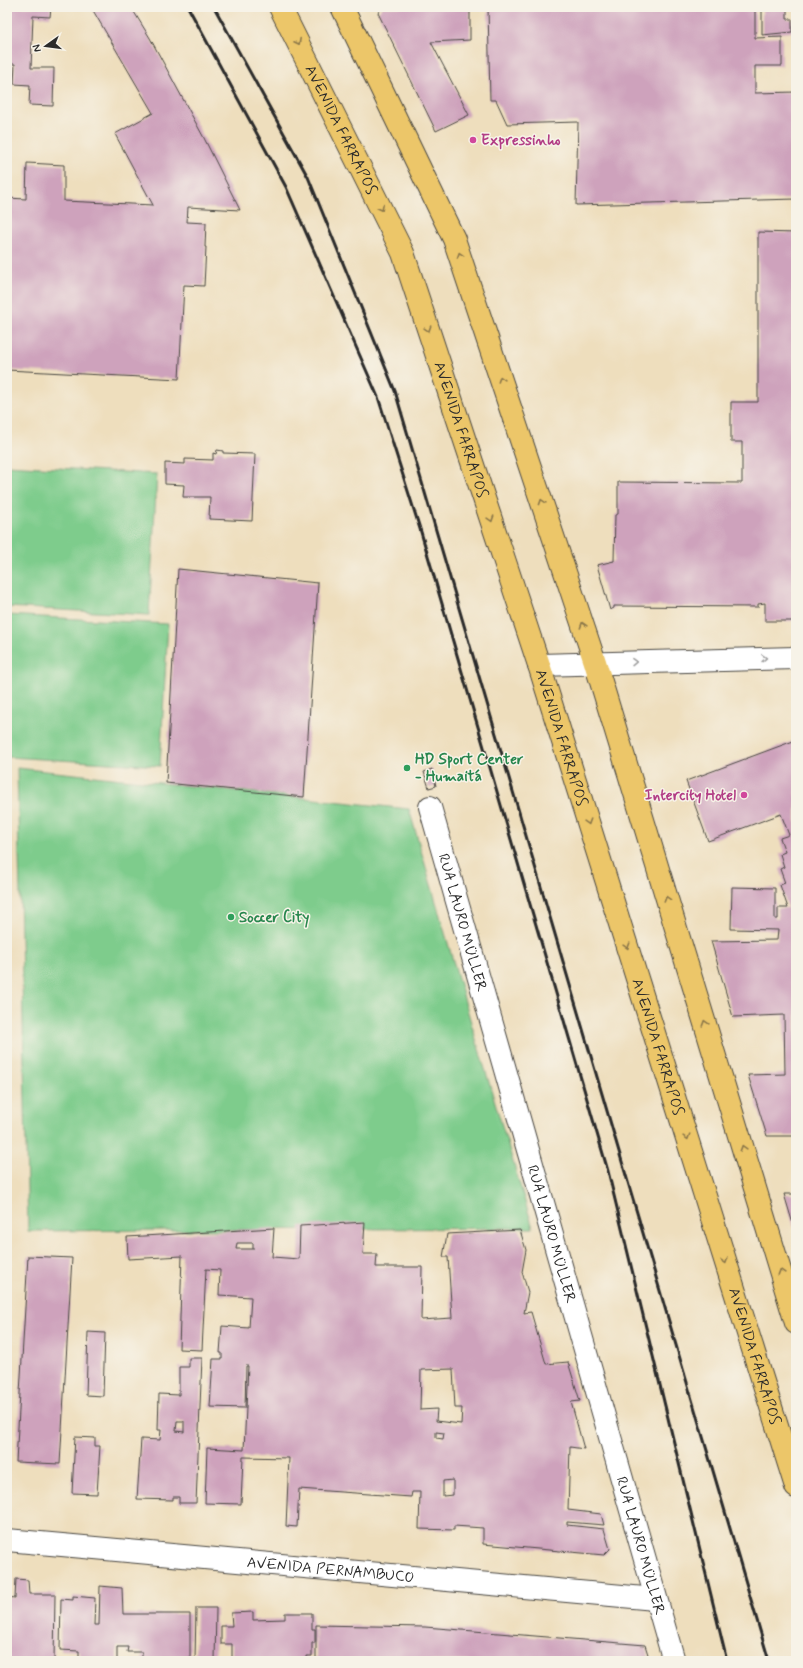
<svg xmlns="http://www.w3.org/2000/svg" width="803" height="1668" font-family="Mynerve,sans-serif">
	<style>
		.green { fill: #7ecc8c; stroke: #547c5c }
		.building { fill: #cea2bc; fill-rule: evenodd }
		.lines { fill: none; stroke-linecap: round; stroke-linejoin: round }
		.minor-casing { stroke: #484641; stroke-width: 24 }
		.major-casing { stroke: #484641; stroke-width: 24 }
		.minor { stroke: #fff; stroke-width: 22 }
		.major { stroke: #ecc669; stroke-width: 22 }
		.rail { stroke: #2b2b2b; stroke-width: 3 }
		.oneway { stroke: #8c784a }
		.oneway2 { stroke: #a0a0a0 }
		.hotel-dot { fill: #d1479c; stroke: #f7f3e8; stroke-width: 1.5 }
		.leisure-dot { fill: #2e9e5b; stroke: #f7f3e8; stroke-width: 1.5 }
		.labels { text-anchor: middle; stroke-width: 3; stroke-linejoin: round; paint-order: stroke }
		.street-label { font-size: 15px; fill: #2b2b2b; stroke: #f7f3e8 }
		.hotel-label { font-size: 15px; font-weight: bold; fill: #b23c85; stroke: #f7f3e8; text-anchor: start }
		.leisure-label { font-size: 15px; font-weight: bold; fill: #27864d; stroke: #f7f3e8; text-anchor: start }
	</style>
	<rect width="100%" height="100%" fill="#f7f3e8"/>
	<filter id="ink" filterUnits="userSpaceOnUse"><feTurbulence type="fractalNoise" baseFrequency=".025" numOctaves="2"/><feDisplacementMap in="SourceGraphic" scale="8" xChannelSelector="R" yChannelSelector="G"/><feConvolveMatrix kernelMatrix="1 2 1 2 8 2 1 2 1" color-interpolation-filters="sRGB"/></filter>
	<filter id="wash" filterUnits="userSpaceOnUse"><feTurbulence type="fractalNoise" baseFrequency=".012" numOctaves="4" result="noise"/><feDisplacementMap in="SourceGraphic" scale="16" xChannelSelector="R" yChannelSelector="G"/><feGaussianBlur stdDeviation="0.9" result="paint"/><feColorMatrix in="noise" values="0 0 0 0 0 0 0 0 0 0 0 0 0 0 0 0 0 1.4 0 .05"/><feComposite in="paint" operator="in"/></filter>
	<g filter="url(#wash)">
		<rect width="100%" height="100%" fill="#eedebd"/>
		<!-- green -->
		<path class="green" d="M7 465 157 474 149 615 7 607Z
			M7 615 168 624 160 766 7 757Z
			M17 768 409 809 472 1026 533 1228 28 1231Z"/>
		<g id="blocks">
			<!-- building -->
			<path class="building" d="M8 7H51L50 17 33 16 31 68H54L53 106 29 105 30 85 14 84 15 64H7Z
				M91 7H131L150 38 204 138 240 210 188 207 187 222 206 223 205 247H206L204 286 184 285 179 379 7 370V198L26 199 27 163 64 165V201L153 205 115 134 153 113Z
				M382 7H470V40L431 42 469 115 436 131 378 13Z
				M488 7H755V38L782 37V66H755V93L796 92V199L576 205 578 122 507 124 496 100H490Z
				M762 7H787V19H792V32L762 35Z
				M795 43H796V64H794Z
				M758 232 796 233V621H765V603L758 604V607L614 606V608L610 610 597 565 614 561 615 515 618 514V482L742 483V442H731V402H758Z
				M217 450 223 451V453L255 454 252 521 209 519 210 497H183L184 485 165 484V463L185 464V459L213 460V453L216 454Z
				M178 569 318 583 304 797 166 783Z
				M796 740V1136H767L748 1075 785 1074 784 1015 733 1017 711 941 777 940 778 930 731 929 732 887 775 888V919H778V908H788L780 885 785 883 780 869 784 867 780 854 785 852 780 838 789 835 781 814 708 841 686 781Z
				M432 769 436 786 429 788 424 772Z
				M784 1194H796V1234Z
				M365 1222 363 1254H377L376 1267H422L421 1320 452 1318 448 1257H443L447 1234 520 1230 526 1250 522 1272 528 1292 524 1313 531 1312 546 1364 568 1362 580 1401 571 1402 584 1449 570 1447 568 1510 601 1514 604 1525 567 1522V1525L604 1529 610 1549 604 1555 483 1544V1528L454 1526V1530L419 1529 420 1492H412L411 1497 299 1489 297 1527 286 1526 289 1458 243 1457 241 1504 205 1503 207 1448 244 1450 248 1366H246L245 1408 210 1407 213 1359H222V1353H220L222 1326 249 1328 251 1297 219 1295 220 1270 206 1269 202 1350 179 1349 182 1256 128 1259 127 1237 274 1228 272 1257 299 1259 300 1226ZM237 1243H253V1249H236ZM453 1369 455 1408H462L461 1424 436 1421 437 1409 420 1410 421 1370ZM436 1432 444 1433 443 1439 436 1438ZM453 1480V1495L443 1496V1481Z
				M28 1256 72 1258 60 1464 16 1462Z
				M88 1332 105 1333 103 1396 86 1395Z
				M189 1358H202L196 1503H179V1497H173V1500L137 1499 141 1439 160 1440 161 1430H158L159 1394 179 1395V1367H189ZM177 1421H184V1432L176 1431Z
				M75 1437 95 1438V1446H100L97 1494 72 1493Z
				M16 1579 28 1580 29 1594H55L54 1661H7V1597L15 1598Z
				M100 1586 122 1588 123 1614H190V1661H142V1652H127L128 1647H117V1661H79V1651L60 1650 61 1599 73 1600V1596L95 1598 94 1625H99Z
				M196 1608H216L215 1661H195Z
				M253 1612V1620L285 1619V1613H312V1629H315V1643H312V1656H307V1661H232V1644H221V1626H232L231 1613Z
				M316 1625 425 1627 645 1645 650 1661H316Z"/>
		</g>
	</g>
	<g filter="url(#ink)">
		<use href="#blocks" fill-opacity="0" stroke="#484641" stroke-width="1"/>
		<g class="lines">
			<defs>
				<g id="minor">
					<path d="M539 665 796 658"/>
					<path id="s1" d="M430 807 674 1661"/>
					<path id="s2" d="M7 1540 655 1599"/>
				</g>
				<g id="major">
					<path id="s3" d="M280 7 403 253 539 665 796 1487"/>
					<path d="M342 7 454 239 595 662 796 1323"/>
				</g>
			</defs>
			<!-- minor casing -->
			<use href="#minor" class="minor-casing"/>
			<!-- major casing -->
			<use href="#major" class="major-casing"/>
			<!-- minor -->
			<use href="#minor" class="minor"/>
			<!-- major -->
			<use href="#major" class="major"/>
			<!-- rail -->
			<path class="rail" d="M188 7 286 187 378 397 421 532 608 1171 727 1661
				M214 7 308 177 395 391 769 1661"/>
		</g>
		<!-- one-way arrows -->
		<defs><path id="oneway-chevron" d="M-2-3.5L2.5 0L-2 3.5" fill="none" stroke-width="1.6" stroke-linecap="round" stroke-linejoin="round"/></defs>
		<g class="oneway">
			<use href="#oneway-chevron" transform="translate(298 42) rotate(63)"/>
			<use href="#oneway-chevron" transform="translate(381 208) rotate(63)"/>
			<use href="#oneway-chevron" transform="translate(460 255) rotate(-108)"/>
			<use href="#oneway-chevron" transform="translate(428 329) rotate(72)"/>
			<use href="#oneway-chevron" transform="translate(501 379) rotate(-108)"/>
			<use href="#oneway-chevron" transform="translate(542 502) rotate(-108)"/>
			<use href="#oneway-chevron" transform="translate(491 519) rotate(72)"/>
			<use href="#oneway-chevron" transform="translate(583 625) rotate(-108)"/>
			<use href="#oneway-chevron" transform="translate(588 822) rotate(73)"/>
			<use href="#oneway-chevron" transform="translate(667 899) rotate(-107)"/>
			<use href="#oneway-chevron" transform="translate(627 946) rotate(73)"/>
			<use href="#oneway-chevron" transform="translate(705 1023) rotate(-107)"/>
			<use href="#oneway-chevron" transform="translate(687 1137) rotate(73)"/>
			<use href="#oneway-chevron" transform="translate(743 1148) rotate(-107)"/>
			<use href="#oneway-chevron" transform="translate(725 1261) rotate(73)"/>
			<use href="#oneway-chevron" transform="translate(781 1272) rotate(-107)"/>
		</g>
		<g class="oneway2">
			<use href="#oneway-chevron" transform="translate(764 658) rotate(-1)"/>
			<use href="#oneway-chevron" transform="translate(634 662) rotate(-1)"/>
		</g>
	</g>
	<!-- markers -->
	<g class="hotel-dot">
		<circle cx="473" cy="140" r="4"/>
		<circle cx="744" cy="795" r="4"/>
	</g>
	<g class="leisure-dot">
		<circle cx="407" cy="768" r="4"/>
		<circle cx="231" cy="917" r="4"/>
	</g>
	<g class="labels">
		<!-- street labels -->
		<g class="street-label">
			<text dy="5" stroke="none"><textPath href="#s3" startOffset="137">AVENIDA FARRAPOS</textPath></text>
			<text dy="5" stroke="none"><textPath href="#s3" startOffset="461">AVENIDA FARRAPOS</textPath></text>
			<text dy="5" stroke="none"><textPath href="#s3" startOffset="785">AVENIDA FARRAPOS</textPath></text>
			<text dy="5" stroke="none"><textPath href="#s1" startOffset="120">RUA LAURO MÜLLER</textPath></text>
			<text dy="5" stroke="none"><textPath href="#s3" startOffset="1109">AVENIDA FARRAPOS</textPath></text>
			<text dy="5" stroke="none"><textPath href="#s1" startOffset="444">RUA LAURO MÜLLER</textPath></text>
			<text dy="5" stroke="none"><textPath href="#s3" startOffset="1433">AVENIDA FARRAPOS</textPath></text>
			<text dy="5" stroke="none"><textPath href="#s1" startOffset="768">RUA LAURO MÜLLER</textPath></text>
			<text dy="5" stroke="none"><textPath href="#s2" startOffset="325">AVENIDA PERNAMBUCO</textPath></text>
		</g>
		<!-- hotel labels -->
		<g class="hotel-label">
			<text x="481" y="145">Expressinho</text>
			<text x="736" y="800" text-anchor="end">Intercity Hotel</text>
		</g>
		<!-- leisure labels -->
		<g class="leisure-label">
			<text x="415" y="764">HD Sport Center<tspan x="415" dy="17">- Humaitá</tspan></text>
			<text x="239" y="922">Soccer City</text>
		</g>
	</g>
	<!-- margin -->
	<rect width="803" height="1668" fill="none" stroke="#f7f3e8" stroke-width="24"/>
	<!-- north arrow -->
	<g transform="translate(46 46) rotate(256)" stroke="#f7f3e8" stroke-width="3" paint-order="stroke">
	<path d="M0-3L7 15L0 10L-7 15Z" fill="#2b2b2b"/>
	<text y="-6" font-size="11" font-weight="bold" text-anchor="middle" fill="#2b2b2b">N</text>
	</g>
</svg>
